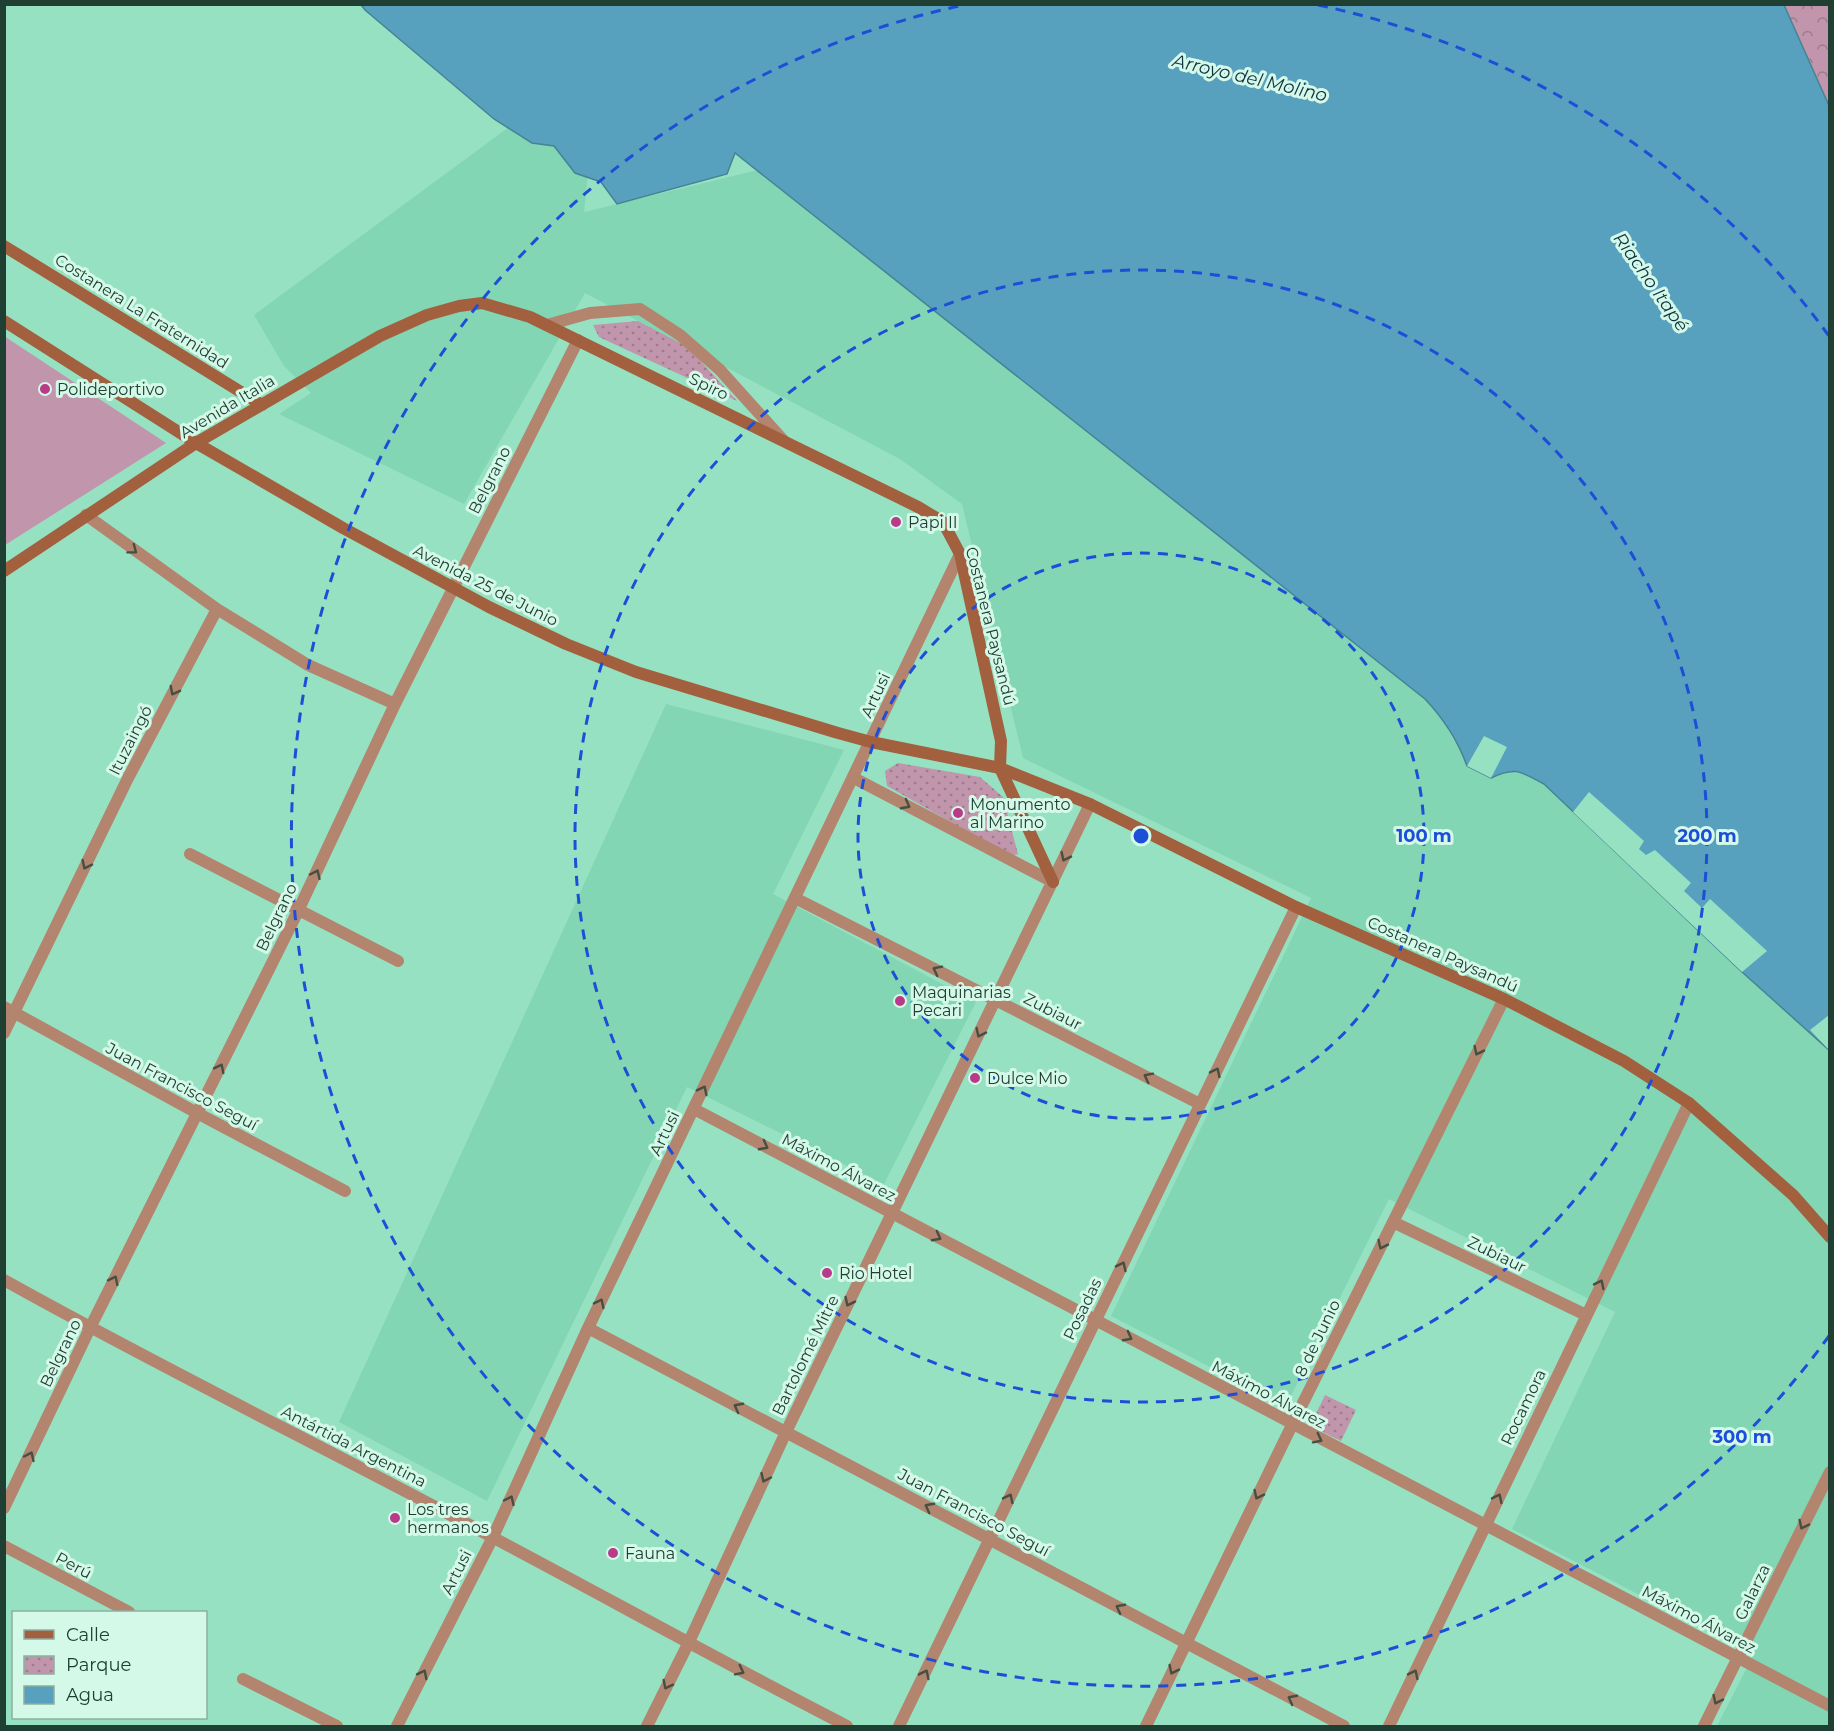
<svg xmlns="http://www.w3.org/2000/svg" width="1834" height="1731" font-family="Montserrat,sans-serif">
	<style>
		.built { fill: #82d6b4 }
		.forest { fill: url(#forest-crowns) }
		.park { fill: url(#park-dots) }
		.garden { fill: #c195ab }
		.water { fill: #57a0be; stroke: #468394; stroke-width: 1.5 }
		.pier { fill: #96e1c2 }
		.lines { fill: none; stroke-linecap: round; stroke-linejoin: round }
		.street { stroke: #b3856f; stroke-width: 12 }
		.secondary { stroke: #a2603e; stroke-width: 12 }
		.oneway { stroke: #455042 }
		.ring { fill: none; stroke: #1d4ed8; stroke-width: 3; stroke-dasharray: 10 8 }
		.poi-dot { fill: #b93a88; stroke: #d5f9e9; stroke-width: 2 }
		.labels { text-anchor: middle; stroke-width: 6; stroke-linejoin: round; paint-order: stroke }
		.street-label { font-size: 16px; fill: #203f33; stroke: #d5f9e9 }
		.poi-label { font-size: 16px; fill: #203f33; stroke: #d5f9e9; text-anchor: start }
		.water-label { font-size: 18px; font-style: italic; fill: #0f3240; stroke: #d5f9e9 }
		.centre { fill: #1d4ed8; stroke: #d5f9e9; stroke-width: 3 }
		.ring-label { font-size: 18px; text-anchor: middle; font-weight: bold; fill: #1d4ed8; stroke: #d5f9e9; stroke-width: 6; stroke-linejoin: round; paint-order: stroke }
	</style>
	<defs>
		<pattern id="forest-crowns" width="20" height="18" patternUnits="userSpaceOnUse" patternTransform="scale(1.5)"><rect width="20" height="18" fill="#c195ab"/><path d="M2 6a3 3 0 1 1 6 0M12 15a3 3 0 1 1 6 0" fill="none" stroke="#9c7b8c"/></pattern>
		<pattern id="park-dots" width="8" height="8" patternUnits="userSpaceOnUse" patternTransform="scale(1.5)"><rect width="8" height="8" fill="#c195ab"/><path d="M2 2h.1M6 6h.1" fill="none" stroke="#9c7b8c" stroke-width="1.8" stroke-linecap="round"/></pattern>
	</defs>
	<rect width="100%" height="100%" fill="#96e1c2"/>
	<!-- built -->
	<path class="built" d="M566 85 595 105 584 212 758 170 1425 699 1442 717 1452 738 1462 751 1468 766 1491 778 1507 770 1522 773 1544 784 1742 972 1829 1050V1726H1717L1754 1654 1512 1529 1615 1312 1389 1199 1286 1406 1111 1316 1311 898 1023 758 962 504 900 459 585 293 464 504 279 414 311 393 284 366 254 315Z
		M666 704 844 750 773 894 976 1002 884 1184 687 1087 487 1501 339 1422Z"/>
	<!-- forest -->
	<path class="forest" d="M1784 5H1829V108Z"/>
	<!-- park -->
	<path class="park" d="M638 321 688 347 737 401 599 337 593 325Z
		M898 763 980 777 1003 797 1018 854 1011 856 887 786 885 771Z
		M1325 1395 1356 1410 1341 1441 1310 1426Z"/>
	<!-- garden -->
	<path class="garden" d="M4 336 166 443 5 545H4Z"/>
	<!-- water -->
	<path class="water" d="M361 5H1784L1830 108 1829 1050 1742 972 1544 784C1521 772 1516 766 1491 778L1467 766C1458 741 1443 718 1425 699L735 153 727 174 617 204 601 182 575 173 554 146 532 143 494 119 365 10Z"/>
	<!-- pier -->
	<path class="pier" d="M1484 736 1507 747 1491 778 1467 766Z
		M1589 792 1644 841 1639 849 1646 855 1655 850 1691 883 1684 891 1702 908 1710 899 1767 951 1742 972 1573 812Z
		M1829 1015V1050L1810 1030Z"/>
	<g class="lines">
		<!-- street -->
		<path class="street" d="M547 325 590 313 640 309 680 335 720 370 783 440
			M217 609 308 665 395 704
			M854 778 1053 882
			M190 854 398 961
			M795 898 1200 1104
			M4 1007 197 1113 345 1191
			M4 1033 127 780 217 609 86 515
			M694 1109 1830 1706
			M1393 1222 1586 1315
			M4 1280C165 1370 330 1450 492 1537 611 1600 728 1665 847 1726
			M588 1328 1344 1726
			M4 1508 90 1328 298 911 395 704 578 340
			M4 1546 129 1612
			M243 1679 337 1726
			M397 1726 493 1537 588 1328 960 554
			M647 1726 688 1644 786 1432 1090 804
			M899 1726 1296 907
			M1146 1726 1292 1425 1504 999
			M1389 1726 1689 1103
			M1704 1726 1830 1472"/>
		<!-- secondary -->
		<path class="secondary" d="M4 246 262 405
			M4 321 196 443 343 528 489 607 566 644 636 672 838 733 871 742 1000 768 1090 804 1296 907 1504 999 1624 1061 1689 1103 1793 1195 1830 1237
			M4 571 196 443 380 336 427 315 459 306 482 303 530 317 918 507 943 522 960 554 1001 741 1000 768 1053 882"/>
	</g>
	<!-- one-way arrows -->
	<defs><path id="oneway-chevron" d="M-2-3.5L2.5 0L-2 3.5" fill="none" stroke-width="1.6" stroke-linecap="round" stroke-linejoin="round" transform="scale(1.5)"/></defs>
	<g class="oneway">
		<use href="#oneway-chevron" transform="translate(133 550) rotate(37)"/>
		<use href="#oneway-chevron" transform="translate(174 691) rotate(118)"/>
		<use href="#oneway-chevron" transform="translate(906 805) rotate(28)"/>
		<use href="#oneway-chevron" transform="translate(1065 857) rotate(116)"/>
		<use href="#oneway-chevron" transform="translate(86 865) rotate(116)"/>
		<use href="#oneway-chevron" transform="translate(316 874) rotate(-65)"/>
		<use href="#oneway-chevron" transform="translate(937 970) rotate(-153)"/>
		<use href="#oneway-chevron" transform="translate(980 1033) rotate(116)"/>
		<use href="#oneway-chevron" transform="translate(1478 1051) rotate(116)"/>
		<use href="#oneway-chevron" transform="translate(220 1068) rotate(-63)"/>
		<use href="#oneway-chevron" transform="translate(1216 1072) rotate(-64)"/>
		<use href="#oneway-chevron" transform="translate(1148 1077) rotate(-153)"/>
		<use href="#oneway-chevron" transform="translate(703 1090) rotate(-64)"/>
		<use href="#oneway-chevron" transform="translate(764 1146) rotate(28)"/>
		<use href="#oneway-chevron" transform="translate(937 1237) rotate(28)"/>
		<use href="#oneway-chevron" transform="translate(1382 1245) rotate(116)"/>
		<use href="#oneway-chevron" transform="translate(1122 1266) rotate(-64)"/>
		<use href="#oneway-chevron" transform="translate(114 1280) rotate(-63)"/>
		<use href="#oneway-chevron" transform="translate(1600 1284) rotate(-64)"/>
		<use href="#oneway-chevron" transform="translate(849 1302) rotate(116)"/>
		<use href="#oneway-chevron" transform="translate(600 1303) rotate(-64)"/>
		<use href="#oneway-chevron" transform="translate(1128 1337) rotate(28)"/>
		<use href="#oneway-chevron" transform="translate(738 1407) rotate(-152)"/>
		<use href="#oneway-chevron" transform="translate(1318 1439) rotate(27)"/>
		<use href="#oneway-chevron" transform="translate(30 1456) rotate(-65)"/>
		<use href="#oneway-chevron" transform="translate(765 1478) rotate(115)"/>
		<use href="#oneway-chevron" transform="translate(1258 1495) rotate(116)"/>
		<use href="#oneway-chevron" transform="translate(1009 1498) rotate(-64)"/>
		<use href="#oneway-chevron" transform="translate(1498 1498) rotate(-64)"/>
		<use href="#oneway-chevron" transform="translate(510 1500) rotate(-65)"/>
		<use href="#oneway-chevron" transform="translate(929 1507) rotate(-152)"/>
		<use href="#oneway-chevron" transform="translate(1803 1525) rotate(116)"/>
		<use href="#oneway-chevron" transform="translate(1120 1608) rotate(-152)"/>
		<use href="#oneway-chevron" transform="translate(1173 1670) rotate(116)"/>
		<use href="#oneway-chevron" transform="translate(740 1671) rotate(27)"/>
		<use href="#oneway-chevron" transform="translate(423 1674) rotate(-63)"/>
		<use href="#oneway-chevron" transform="translate(925 1674) rotate(-64)"/>
		<use href="#oneway-chevron" transform="translate(1414 1674) rotate(-64)"/>
		<use href="#oneway-chevron" transform="translate(667 1685) rotate(117)"/>
		<use href="#oneway-chevron" transform="translate(1292 1699) rotate(-152)"/>
		<use href="#oneway-chevron" transform="translate(1717 1700) rotate(116)"/>
	</g>
	<!-- distance rings -->
	<g class="ring">
		<circle cx="1141" cy="836" r="283"/>
		<circle cx="1141" cy="836" r="566"/>
		<path d="M1829 1336A850 850 0 1 1 964 5M1318 5A850 850 0 0 1 1829 336"/>
	</g>
	<!-- markers -->
	<g class="poi-dot">
		<circle cx="45" cy="389" r="6"/>
		<circle cx="896" cy="522" r="6"/>
		<circle cx="958" cy="813" r="6"/>
		<circle cx="900" cy="1001" r="6"/>
		<circle cx="975" cy="1078" r="6"/>
		<circle cx="827" cy="1273" r="6"/>
		<circle cx="395" cy="1518" r="6"/>
		<circle cx="613" cy="1553" r="6"/>
	</g>
	<g class="labels">
		<!-- street labels -->
		<g class="street-label">
			<text transform="translate(142 311) rotate(32)" y="6">Costanera La Fraternidad</text>
			<text transform="translate(709 386) rotate(26)" y="6">Spiro</text>
			<text transform="translate(227 406) rotate(-31)" y="6">Avenida Italia</text>
			<text transform="translate(489 480) rotate(-63)" y="6">Belgrano</text>
			<text transform="translate(486 585) rotate(27)" y="6">Avenida 25 de Junio</text>
			<text transform="translate(991 626) rotate(76)" y="6">Costanera Paysandú</text>
			<text transform="translate(875 695) rotate(-65)" y="6">Artusi</text>
			<text transform="translate(130 740) rotate(-63)" y="6">Ituzaingó</text>
			<text transform="translate(276 917) rotate(-64)" y="6">Belgrano</text>
			<text transform="translate(1443 954) rotate(24)" y="6">Costanera Paysandú</text>
			<text transform="translate(1053 1011) rotate(27)" y="6">Zubiaur</text>
			<text transform="translate(182 1086) rotate(28)" y="6">Juan Francisco Seguí</text>
			<text transform="translate(664 1133) rotate(-64)" y="6">Artusi</text>
			<text transform="translate(839 1167) rotate(28)" y="6">Máximo Álvarez</text>
			<text transform="translate(1497 1254) rotate(26)" y="6">Zubiaur</text>
			<text transform="translate(1082 1309) rotate(-64)" y="6">Posadas</text>
			<text transform="translate(1317 1338) rotate(-64)" y="6">8 de Junio</text>
			<text transform="translate(60 1353) rotate(-64)" y="6">Belgrano</text>
			<text transform="translate(805 1355) rotate(-64)" y="6">Bartolomé Mitre</text>
			<text transform="translate(1269 1394) rotate(28)" y="6">Máximo Álvarez</text>
			<text transform="translate(1523 1407) rotate(-64)" y="6">Rocamora</text>
			<text transform="translate(354 1446) rotate(27)" y="6">Antártida Argentina</text>
			<text transform="translate(974 1512) rotate(28)" y="6">Juan Francisco Seguí</text>
			<text transform="translate(74 1565) rotate(28)" y="6">Perú</text>
			<text transform="translate(456 1572) rotate(-63)" y="6">Artusi</text>
			<text transform="translate(1752 1592) rotate(-64)" y="6">Galarza</text>
			<text transform="translate(1699 1619) rotate(28)" y="6">Máximo Álvarez</text>
		</g>
		<!-- poi labels -->
		<g class="poi-label">
			<text x="57" y="395">Polideportivo</text>
			<text x="908" y="528">Papi II</text>
			<text x="970" y="810">Monumento<tspan x="970" dy="18">al Marino</tspan></text>
			<text x="912" y="998">Maquinarias<tspan x="912" dy="18">Pecari</tspan></text>
			<text x="987" y="1084">Dulce Mio</text>
			<text x="839" y="1279">Rio Hotel</text>
			<text x="407" y="1515">Los tres<tspan x="407" dy="18">hermanos</tspan></text>
			<text x="625" y="1559">Fauna</text>
		</g>
		<!-- water labels -->
		<g class="water-label">
			<text transform="translate(1250 78) rotate(13)" y="6">Arroyo del Molino</text>
			<text transform="translate(1651 282) rotate(55)" y="6">Riacho Itapé</text>
		</g>
	</g>
	<circle cx="1141" cy="836" r="9" class="centre"/>
	<g class="ring-label">
		<text x="1424" y="842">100 m</text>
		<text x="1707" y="842">200 m</text>
		<text x="1742" y="1443">300 m</text>
	</g>
	<!-- border -->
	<rect width="1834" height="1731" fill="none" stroke="#203f33" stroke-width="12"/>
	<!-- legend -->
	<rect x="12" y="1611" width="195" height="108" fill="#d5f9e9" stroke="#8dafa0" stroke-width="1.5"/>
	<rect x="24" y="1630" width="30" height="9" fill="#a2603e" stroke="#8dafa0" stroke-width="1.5"/>
	<text x="66" y="1641" font-size="18" fill="#203f33">Calle</text>
	<rect x="24" y="1656" width="30" height="18" fill="url(#park-dots)" stroke="#8dafa0" stroke-width="1.5"/>
	<text x="66" y="1671" font-size="18" fill="#203f33">Parque</text>
	<rect x="24" y="1686" width="30" height="18" fill="#57a0be" stroke="#8dafa0" stroke-width="1.5"/>
	<text x="66" y="1701" font-size="18" fill="#203f33">Agua</text>
</svg>
